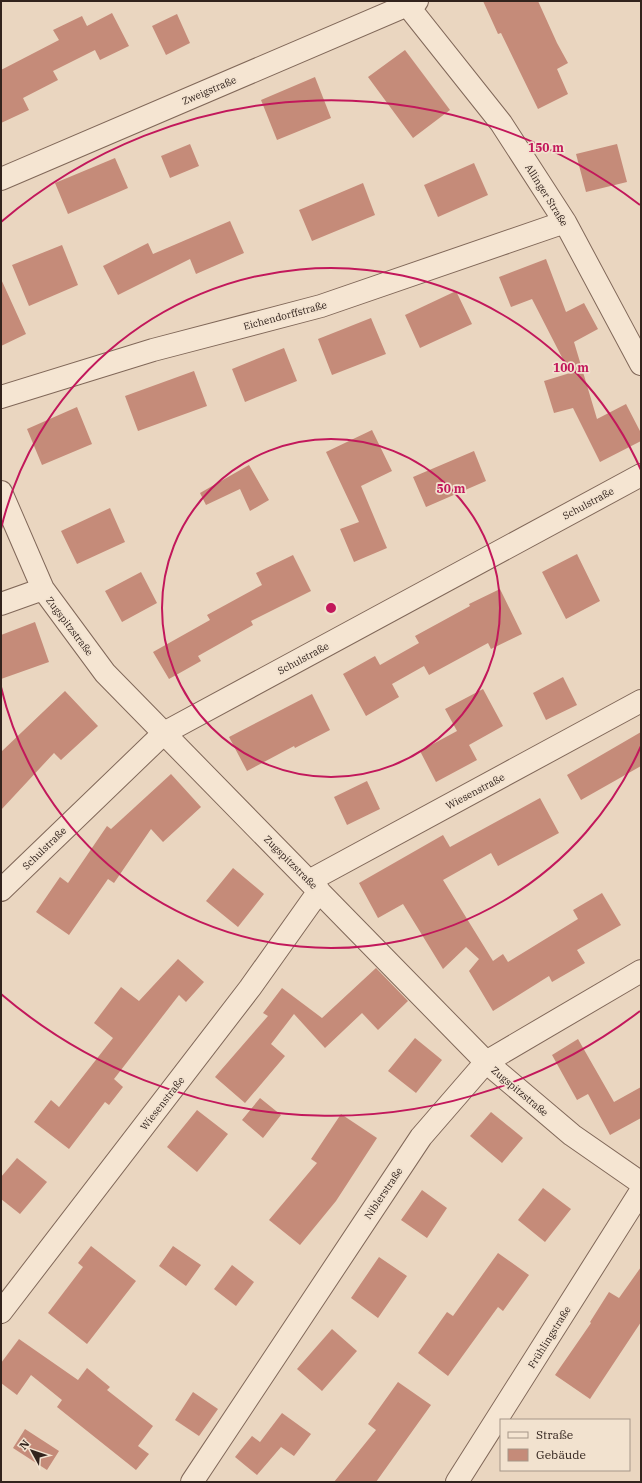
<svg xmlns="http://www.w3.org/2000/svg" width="642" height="1483" font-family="'IBM Plex Serif',serif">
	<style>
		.building { fill: #c58b79 }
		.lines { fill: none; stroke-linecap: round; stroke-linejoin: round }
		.minor-casing { stroke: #816859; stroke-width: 24 }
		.minor { stroke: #f5e5d2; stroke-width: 22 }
		.ring { fill: none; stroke: #c2185b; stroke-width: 2 }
		.labels { text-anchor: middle; stroke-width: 3.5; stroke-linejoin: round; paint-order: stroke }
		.street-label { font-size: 10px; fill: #32231d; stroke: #f2e2cf }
		.centre { fill: #c2185b; stroke: #f2e2cf; stroke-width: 2 }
		.ring-label { font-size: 12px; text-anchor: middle; font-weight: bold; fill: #c2185b; stroke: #f2e2cf; stroke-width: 3.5; stroke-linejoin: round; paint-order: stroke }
	</style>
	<rect width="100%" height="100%" fill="#ead6c0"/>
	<!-- building -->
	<path class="building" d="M483 1H538L557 43 568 63 557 69 568 94 538 109 501 33 498 34Z
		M112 13 129 46 100 60 95 50 53 71 58 80 23 98 29 110 1 123V70L59 40 53 30 82 16 87 26Z
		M177 14 190 43 166 55 152 26Z
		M405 50 450 110 413 138 368 77Z
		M315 77 331 118 277 140 261 100Z
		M190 144 199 166 170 178 161 156Z
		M617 144 627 182 586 192 576 154Z
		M115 158 128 188 68 214 55 183Z
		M474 163 488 195 438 217 424 185Z
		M363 183 375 215 312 241 299 210Z
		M230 221 244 253 196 274 190 259 118 295 103 266 148 243 153 254Z
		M62 245 78 285 29 306 12 265Z
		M546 259 566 312 584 303 598 329 574 342 597 419 626 404 641 433V441L600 462 573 408 554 413 544 381 570 373 532 299 511 307 499 277Z
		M1 279 26 334 1 346Z
		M456 291 472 324 420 348 405 315Z
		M371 318 386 354 332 375 318 339Z
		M284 348 297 381 245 402 232 369Z
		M194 371 207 406 138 431 125 396Z
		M77 407 92 444 42 465 27 429Z
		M372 430 392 471 361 486 387 548 354 562 340 529 359 522 326 452Z
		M474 451 486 481 426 507 413 477Z
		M249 465 269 500 250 511 240 489 206 505 200 493Z
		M110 508 125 542 77 564 61 531Z
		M577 554 600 601 566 619 542 572Z
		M293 555 311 591 251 621 253 625 198 656 201 661 169 679 153 652 210 620 207 615 262 585 256 573Z
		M141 572 157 603 122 622 105 591Z
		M500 589 522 634 491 649 488 643 429 675 424 666 392 684 399 697 366 716 343 674 375 656 380 665 419 643 415 636 470 606 469 604Z
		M35 622 49 662 1 679V635Z
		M563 677 577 705 546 720 533 693Z
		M483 689 503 726 469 745 477 760 436 782 420 751 457 731 445 709Z
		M65 691 98 726 61 760 54 753 1 810V752Z
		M312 694 330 730 295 748 294 746 247 771 229 737Z
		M641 732V766L581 800 567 775Z
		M171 774 201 807 163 842 151 829 114 883 108 879 69 935 36 912 60 877 68 883 107 826 111 829Z
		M367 781 380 809 347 825 334 797Z
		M540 798 559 833 498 866 491 853 443 880 493 961 503 954 508 962 578 919 573 910 602 893 621 925 577 950 585 963 552 982 549 976 493 1011 469 971 479 959 466 947 443 969 403 904 378 918 359 883 443 835 450 847Z
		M233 868 264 894 238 927 206 901Z
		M178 959 204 982 186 1002 179 995 114 1079 123 1087 109 1105 105 1102 69 1149 34 1122 51 1100 59 1107 113 1038 94 1023 121 987 139 1001Z
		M376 968 408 1001 378 1030 362 1013 325 1048 294 1014 271 1044 285 1056 245 1103 215 1077 268 1016 263 1013 282 988 322 1018Z
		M415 1038 442 1060 416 1093 388 1071Z
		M578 1039 614 1102 641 1087V1118L610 1135 588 1094 577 1100 552 1055Z
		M260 1098 281 1115 263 1138 242 1120Z
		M197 1110 228 1134 197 1172 167 1147Z
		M491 1112 523 1138 502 1163 470 1136Z
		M341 1114 377 1138 336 1201 300 1245 269 1220 317 1163 311 1159Z
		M17 1158 47 1182 20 1214 1 1199V1177Z
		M543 1188 571 1209 545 1242 518 1220Z
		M422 1190 447 1208 427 1238 401 1220Z
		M91 1246 136 1281 87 1344 48 1313 83 1267 78 1263Z
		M173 1246 201 1265 186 1286 159 1266Z
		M498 1253 529 1275 503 1311 498 1307 448 1376 418 1353 447 1312 453 1316Z
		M379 1257 407 1276 378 1318 351 1298Z
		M232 1265 254 1282 236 1306 214 1289Z
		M641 1267V1322L590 1399 555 1375 591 1323 590 1322 609 1292 619 1298Z
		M332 1329 357 1351 322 1391 297 1369Z
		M19 1339 78 1380 87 1368 110 1387 107 1390 153 1426 138 1446 149 1454 136 1470 57 1407 62 1400 31 1375 17 1395 1 1383V1363Z
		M398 1382 431 1405 376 1482H334L376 1430 368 1424Z
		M193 1392 218 1409 199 1436 175 1420Z
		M282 1413 311 1434 294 1456 281 1447 257 1475 235 1457 252 1436 260 1442Z
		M25 1429 59 1451 47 1470 13 1448Z"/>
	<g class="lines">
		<defs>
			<path id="minor" d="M404 1 501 123 565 222 641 364
				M1 179 417 1
				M1 397 153 350 321 306 565 222
				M1 492 43 589 105 673 486 1062 572 1135 641 1183
				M1 604 43 589
				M309 881 641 701
				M1 890 164 733 641 475
				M1 1312 250 988 319 891
				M192 1482 421 1137 486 1062 641 971
				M457 1482 641 1191"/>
		</defs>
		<!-- minor casing -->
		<use href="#minor" class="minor-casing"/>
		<!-- minor -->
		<use href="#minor" class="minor"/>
	</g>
	<!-- distance rings -->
	<g class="ring">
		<circle cx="331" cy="608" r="169"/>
		<path d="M641 746A339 339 0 0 1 1 687M1 529A339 339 0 0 1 641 470"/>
		<path d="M640 1011A508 508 0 0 1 1 994M1 222A508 508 0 0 1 640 205"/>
	</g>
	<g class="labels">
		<!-- street labels -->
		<g class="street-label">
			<text transform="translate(209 90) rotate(-23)" y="4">Zweigstraße</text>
			<text transform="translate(547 195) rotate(58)" y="4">Allinger Straße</text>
			<text transform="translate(285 315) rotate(-15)" y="4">Eichendorffstraße</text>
			<text transform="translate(588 503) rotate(-28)" y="4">Schulstraße</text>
			<text transform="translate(70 626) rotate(53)" y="4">Zugspitzstraße</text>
			<text transform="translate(303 658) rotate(-28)" y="4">Schulstraße</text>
			<text transform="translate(475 791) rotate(-28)" y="4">Wiesenstraße</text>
			<text transform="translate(44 848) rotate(-44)" y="4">Schulstraße</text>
			<text transform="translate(291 862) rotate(45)" y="4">Zugspitzstraße</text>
			<text transform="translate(520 1091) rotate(40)" y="4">Zugspitzstraße</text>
			<text transform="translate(162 1103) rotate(-52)" y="4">Wiesenstraße</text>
			<text transform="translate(383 1193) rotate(-56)" y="4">Niblerstraße</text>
			<text transform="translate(549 1337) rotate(-58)" y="4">Frühlingstraße</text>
		</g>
	</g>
	<circle cx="331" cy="608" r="6" class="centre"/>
	<g class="ring-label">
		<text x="546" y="152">150 m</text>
		<text x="571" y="372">100 m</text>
		<text x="451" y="493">50 m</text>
	</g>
	<!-- border -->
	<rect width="642" height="1483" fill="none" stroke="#32231d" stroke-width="4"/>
	<!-- legend -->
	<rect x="500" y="1419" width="130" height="52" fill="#f2e2cf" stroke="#a59688"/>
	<rect x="508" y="1432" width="20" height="6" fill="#f5e5d2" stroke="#a59688"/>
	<text x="536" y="1439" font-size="12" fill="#32231d">Straße</text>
	<rect x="508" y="1449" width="20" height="12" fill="#c58b79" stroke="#a59688"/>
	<text x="536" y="1459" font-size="12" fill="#32231d">Gebäude</text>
	<!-- north arrow -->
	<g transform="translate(32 1451) rotate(310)" stroke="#f2e2cf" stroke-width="3" paint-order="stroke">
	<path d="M0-3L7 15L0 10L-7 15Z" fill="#32231d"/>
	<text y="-6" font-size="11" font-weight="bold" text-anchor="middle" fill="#32231d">N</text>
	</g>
</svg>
